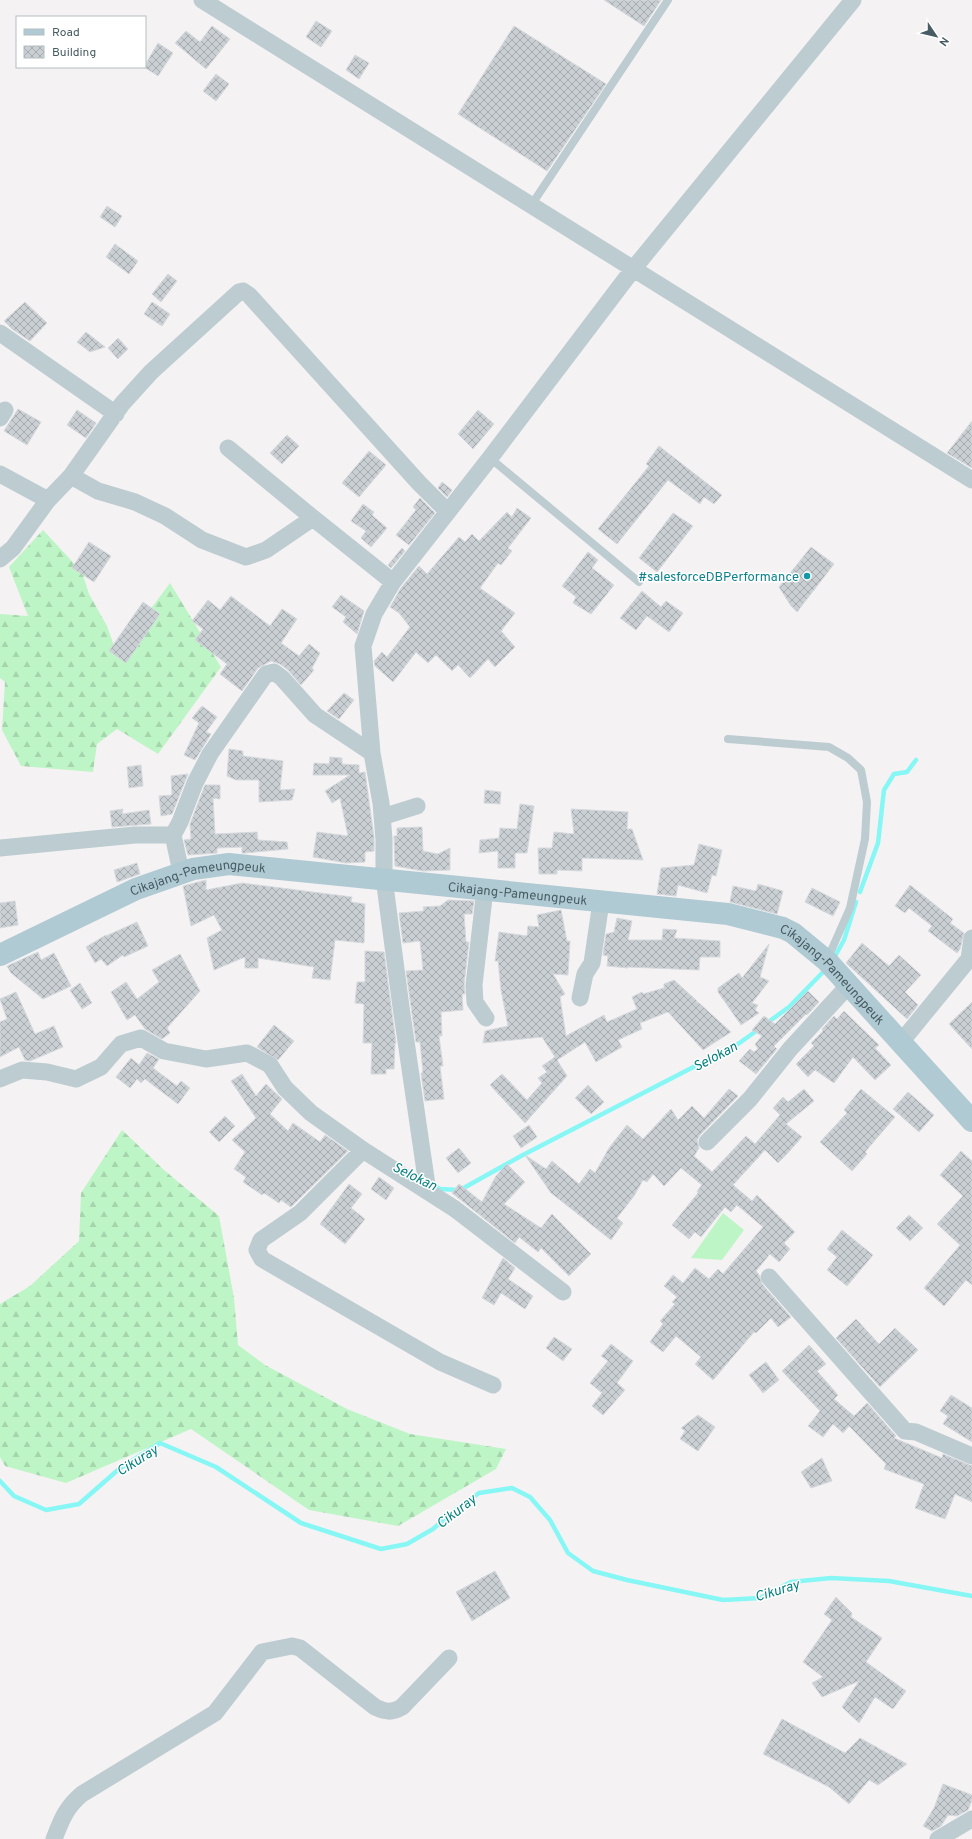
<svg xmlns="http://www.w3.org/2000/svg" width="972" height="1839" font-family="Overpass,sans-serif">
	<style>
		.grass { fill: #bef5c6 }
		.forest { fill: url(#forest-firs) }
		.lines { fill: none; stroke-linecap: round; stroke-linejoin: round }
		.stream { stroke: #86f7f4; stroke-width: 4.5 }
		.building { fill: url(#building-cross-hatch); stroke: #d6dade }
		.service { stroke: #bcccd0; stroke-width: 8 }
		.minor { stroke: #bcccd0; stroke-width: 17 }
		.primary { stroke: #b0cad3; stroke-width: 22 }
		.culture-dot { fill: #0f9aa8; stroke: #fff; stroke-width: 1.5 }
		.labels { text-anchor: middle; stroke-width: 3; stroke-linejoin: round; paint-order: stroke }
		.culture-label { font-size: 13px; fill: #0d838f; stroke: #fff; text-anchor: end }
		.street-label { font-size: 13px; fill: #475c63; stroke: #fff }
		.water-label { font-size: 14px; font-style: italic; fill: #06817e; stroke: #fff }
	</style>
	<defs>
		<pattern id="forest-firs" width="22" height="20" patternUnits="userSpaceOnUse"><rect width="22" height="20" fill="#bef5c6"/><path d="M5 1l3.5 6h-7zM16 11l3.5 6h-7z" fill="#a5d4ad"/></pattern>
		<pattern id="building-cross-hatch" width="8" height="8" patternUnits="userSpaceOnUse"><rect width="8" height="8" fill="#c9cfd2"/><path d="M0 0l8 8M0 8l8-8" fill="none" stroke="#a5abae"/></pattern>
	</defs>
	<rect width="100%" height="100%" fill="#f5f2f3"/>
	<!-- grass -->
	<path class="grass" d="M723 1213 744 1230 722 1260 691 1258Z"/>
	<!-- forest -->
	<path class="forest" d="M43 530 82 572 89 594 107 626 117 654 170 583 221 667 158 754 117 729 97 744 93 772 21 766 2 730 5 682 0 678V614L28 616 9 567Z
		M122 1130 164 1170 219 1216 234 1298 238 1345 265 1365 347 1409 410 1434 506 1449 496 1469 398 1526 309 1510 191 1429 66 1483 5 1466 0 1457V1304L30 1286 79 1241 81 1193Z"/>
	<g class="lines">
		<!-- stream -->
		<path class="stream" d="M860 892 878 843 884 790 894 774 907 772 916 760
			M834 958 844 940 856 902
			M767 1023 789 1007 826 969
			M433 1185 440 1189 460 1190 521 1156 738 1044 759 1029
			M0 1481 14 1496 46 1510 79 1504 119 1469 160 1443 216 1467 301 1523 381 1549 407 1544 433 1529 455 1510 479 1493 512 1488 530 1497 550 1520 568 1553 593 1571 627 1580 723 1600 760 1598 791 1582 831 1578 889 1581 972 1596"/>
	</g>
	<!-- building -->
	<path class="building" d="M604 0H661L644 26Z
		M316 21 332 31 321 47 306 37Z
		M212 26 230 39 206 69 175 43 186 31 200 42Z
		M514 26 606 84 547 171 458 114Z
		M158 43 173 53 158 76 144 67Z
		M355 55 369 63 359 79 346 70Z
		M216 74 229 84 216 101 203 91Z
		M107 206 122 216 115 227 100 217Z
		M115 244 138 261 129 274 106 257Z
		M168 274 177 281 161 302 152 294Z
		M25 302 47 323 30 341 12 329 4 321Z
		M152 302 170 314 162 326 144 314Z
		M86 332 105 347 90 352 77 342Z
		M118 338 128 349 118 359 108 348Z
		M18 409 41 422 27 445 4 431Z
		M77 410 96 423 86 438 67 425Z
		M478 410 494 424 473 449 458 434Z
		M972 421V468L947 453Z
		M287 435 299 446 282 464 270 453Z
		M659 446 722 495 714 504 704 497 700 504 668 480 617 544 598 529 649 466 646 464Z
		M369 451 386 465 359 497 342 483Z
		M442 482 452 490 447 497 438 488Z
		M420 498 435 513 409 545 396 535 416 510 413 507Z
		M363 504 374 512 372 515 387 528 371 547 361 538 366 531 351 521Z
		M517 508 531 518 508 548 512 551 501 565 498 563 480 588 515 613 501 631 515 647 495 667 488 659 470 678 458 665 452 671 436 655 428 663 416 652 393 682 375 666 374 661 382 652 387 657 410 627 399 613 390 607 401 588 419 566 427 574 459 537 465 542 472 534 479 541 507 512 512 517Z
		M673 513 693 526 657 572 639 558Z
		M89 542 111 556 94 582 72 568Z
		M811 547 834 564 797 612 791 606 779 587Z
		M402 548 405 551 391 568 388 565Z
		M588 552 598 560 592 568 614 585 591 614 573 603 576 597 562 586Z
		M642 591 661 607 666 601 683 613 669 632 647 616 636 630 620 618Z
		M341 595 364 611 357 634 343 622 346 617 332 607Z
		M231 596 270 626 282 609 297 619 281 643 299 656 309 644 320 653 312 668 314 670 301 685 288 670 280 664 271 661 258 668 242 691 220 674 227 664 195 640 203 629 192 621 208 600 220 610Z
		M143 602 160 614 126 663 109 651Z
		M344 693 354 700 339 719 327 711Z
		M202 706 217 717 206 732 211 734 195 760 184 755 199 723 192 718Z
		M229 749 243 751V756L283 761 280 790 295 789 292 800 259 802V780H236L227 776Z
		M330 757 342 758V764L359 765V773L365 772 374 837V851L365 852V862L346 863 313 857 317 832 348 836 340 798 332 803 325 791 350 775H313L314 763 329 764Z
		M141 765 143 786 129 788 127 767Z
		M188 774 172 814 161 816 159 796 172 795 171 776Z
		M205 785H220V799L213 798 215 834 257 832 258 840 287 842 288 849 245 853H242V847L217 848V853L188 855 184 840 191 839 190 824Z
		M485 790 501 792 500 804 484 803Z
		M520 804 534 806 527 853H515V868H498V851L479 853 480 840 499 838 500 828 517 829Z
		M123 809 122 814 149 810 151 824 112 827 110 811Z
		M571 809 628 812 627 829H632L643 860 582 858V871L557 870V874H539L538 848H552L554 832 574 834Z
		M422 827 423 851 438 854 450 848V870L423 871 395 866 394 836H397V828Z
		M699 844 722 850 716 876 712 875 707 893 678 885 676 896 657 894 661 868 694 865Z
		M137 863 140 874 117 882 114 870Z
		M206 880V890L242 883 352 897 351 902 365 904 364 943 335 940 330 980 312 978 314 967 258 958V968H245V957L214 970 207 938 222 930 214 915 191 926 183 886Z
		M758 884 783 891 777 914 730 902 733 886 756 891Z
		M910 885 953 919 950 923 964 933 960 949 957 953 928 931 932 926 909 908 905 913 895 906Z
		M812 888 840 902 833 916 805 902Z
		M448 900 474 901 472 914H464L466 942H469L464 984 465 994H462L463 1010 441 1012 442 1036H439L443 1066H440L444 1099 425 1101 421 1073H423L420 1042H416L406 971 423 970 420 941 403 943 399 913 424 911 423 907 440 906Z
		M15 901 18 925 0 928V903Z
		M561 910 567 941H570L568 975 553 974 565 994 560 997 566 1036 604 1015 607 1022 637 1009 632 997 642 992 643 994 664 988V984L674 980 697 1001V1003L698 1002 731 1032 703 1050 668 1012 640 1023 642 1029 618 1040 622 1047 596 1062 585 1042 557 1060 567 1076 525 1123 490 1085 502 1074 527 1100 542 1083 538 1078 547 1072 542 1066 555 1057 542 1037 483 1043 485 1031 508 1026 501 990 498 961H495L499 932 527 936 528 926 539 927 537 915Z
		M617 918 632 921 628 940H662L663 929 677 930 674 938 720 941V957H700L699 970 628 967V968L607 966 608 956 603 955 606 934 614 932Z
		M137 922 148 946 124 957 123 955 107 966 101 959 95 963 86 947 106 935V936Z
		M862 943 889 966 899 955 921 975 905 992 918 1005 907 1019 846 963Z
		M769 944 760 977 769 981 752 1003 758 1005 755 1010 759 1013 741 1025 718 992V988L739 973 742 978Z
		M365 951 384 952 396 1043H395L394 1069H386V1074H371L372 1043H363L364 1004 355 1003 357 982H365Z
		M38 952 41 960 54 953 71 986 43 999 11 973 7 966Z
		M180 954 200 991 167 1028 170 1033 162 1039 145 1029 135 1015 127 1020 111 992 126 982 137 999 159 982 152 970Z
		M80 983 92 1003 82 1009 70 990Z
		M808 991 819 1002 807 1015 806 1014 774 1046 777 1049 756 1074 739 1061 750 1049 754 1052 758 1049 755 1044 762 1036 752 1030 764 1016 775 1024Z
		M16 992 35 1034 54 1026 63 1047 30 1061 25 1060 19 1047 0 1057V1022L7 1019 0 999Z
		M972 1002V1049L949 1024Z
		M844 1011 879 1045 875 1048 891 1065 875 1080 853 1057 834 1083 815 1070 808 1077 796 1064 814 1046 811 1043 823 1031 822 1029 834 1016 837 1019Z
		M274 1025 294 1041 278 1060 257 1047Z
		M147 1053 159 1059 153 1068 177 1086 181 1081 190 1088 178 1104 145 1079 141 1083 137 1079 130 1088 116 1077 131 1058 139 1065Z
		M242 1074 256 1096 266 1084 282 1099 270 1114 288 1131 293 1123 320 1142 325 1135 348 1151 291 1207 281 1200 279 1203 264 1193 262 1195 243 1182 246 1177 234 1169 245 1152 232 1140 256 1118 231 1081Z
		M588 1085 604 1102 591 1114 575 1098Z
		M729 1089 738 1096 700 1135 697 1140 699 1148 694 1156 712 1172 746 1136 755 1144 780 1115 773 1108 783 1097 788 1102 804 1089 814 1101 786 1124 802 1137 786 1155 778 1163 765 1150 733 1185 752 1201 757 1195 795 1232 784 1243 790 1249 779 1262 770 1254 756 1271 759 1275 762 1284 791 1317 778 1327 771 1318 756 1333 754 1332 713 1380 695 1364 701 1357 676 1336 663 1352 650 1342 663 1324 660 1321 675 1304 672 1302 677 1297 664 1286 673 1275 683 1283 695 1268 709 1279 718 1269 723 1274 763 1227 737 1205 731 1212 725 1207 701 1237 695 1232 689 1239 672 1225 698 1193 697 1191 702 1185 681 1168 664 1186 653 1174 647 1182 643 1180 634 1196 617 1218 623 1223 611 1240 551 1193 525 1155 546 1169 552 1161 579 1184 590 1169 595 1173 609 1148 627 1125 643 1139 671 1109 678 1120 692 1106 704 1118Z
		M861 1089 895 1117 865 1152 867 1154 852 1171 820 1142 847 1113 844 1110Z
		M908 1092 934 1115 919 1132 893 1109Z
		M225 1116 235 1126 219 1142 209 1132Z
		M529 1125 537 1137 521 1148 513 1136Z
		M459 1148 471 1163 458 1173 446 1158Z
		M961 1151 972 1161V1285L966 1280 944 1306 924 1288 960 1245 937 1224 963 1196 940 1175Z
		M507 1164 525 1182 504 1204 541 1228 552 1214 591 1254 569 1276 541 1248 538 1252 519 1237 515 1243 452 1193 459 1184 482 1202 496 1176Z
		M379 1177 394 1188 386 1200 371 1189Z
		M349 1184 362 1194 351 1208 365 1219 345 1244 320 1224Z
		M909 1215 923 1228 910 1241 896 1228Z
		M842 1230 873 1255 847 1286 827 1270 837 1257 827 1249Z
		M503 1258 515 1268 508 1279 533 1296 525 1309 501 1293 494 1305 482 1298Z
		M856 1319 879 1344 895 1328 918 1350 880 1387 836 1338Z
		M554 1337 572 1349 563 1361 546 1348Z
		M611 1344 633 1361 617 1383 625 1390 603 1415 592 1406 602 1393 590 1383 608 1361 601 1356Z
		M809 1345 826 1364 817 1371 838 1395 834 1399 854 1416 867 1403 896 1436 894 1438 942 1458 943 1454 972 1466V1502L955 1494 945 1519 915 1508 924 1484 884 1469 886 1464 849 1426 843 1433 833 1424 823 1437 808 1426 820 1411 782 1371Z
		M766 1362 779 1380 763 1393 749 1375Z
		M951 1395 972 1408V1442L943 1424 948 1416 940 1411Z
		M698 1415 715 1427 698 1451 680 1439 685 1431 681 1428Z
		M822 1458 832 1481 811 1488 801 1472Z
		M495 1571 510 1598 472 1621 456 1592Z
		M836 1597 852 1613 851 1617 882 1638 866 1662 906 1691 893 1709 875 1697 859 1723 842 1707 859 1681 822 1697 812 1683 823 1677 803 1662 832 1620 824 1614Z
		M782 1719 845 1753 860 1738 907 1764 878 1785 869 1780 849 1804 829 1787 763 1754Z
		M943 1784 972 1795V1800L968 1810 957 1816 948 1815 941 1826 932 1831 923 1826 934 1808Z"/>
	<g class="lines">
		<!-- service -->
		<path class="service" d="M532 204 668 0
			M490 458 639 582
			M728 739 829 747 848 758 861 770 867 802 865 839 850 908 827 960"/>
		<!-- minor -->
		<path class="minor" d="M202 0 972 480
			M0 333 116 414
			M0 418 5 410
			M228 448 313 518
			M0 474 48 500
			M0 559 13 548 48 500 71 476
			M393 582 313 518 266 550 246 557 202 540 165 516 135 502 98 491 71 476 122 404 151 372 239 292 243 291 249 295 419 483 448 512
			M382 817 417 806
			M0 848 135 835H173
			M181 872 173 835 180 822 195 783 210 754 266 674 274 672 282 678 315 715 372 753
			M485 889 474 985 475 1002 486 1018
			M580 998 585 974 592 963 601 902
			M901 1042 964 965 969 959 972 938
			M0 1079 22 1070 47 1072 76 1079 101 1067 121 1044 141 1038 164 1051 206 1059 247 1053 270 1065 285 1088 311 1113 363 1150 455 1209 563 1292
			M707 1142 750 1099 790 1049 849 985
			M363 1150 300 1213 261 1240 257 1250 262 1259 440 1362 493 1385
			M428 1192 401 1007 384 878V839L381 803 372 753 363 646 374 614 393 582 490 458 634 268 853 0
			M769 1277 905 1431 916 1432 972 1456
			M54 1839C61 1821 66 1807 82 1794L215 1713 262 1652 292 1646 300 1648 375 1707C385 1712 392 1713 402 1707L449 1658
			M938 1839 972 1819"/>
		<!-- primary -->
		<path class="primary" id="s1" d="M0 955 136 889 193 869 229 864 728 914 783 928 793 933 827 961 972 1121"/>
	</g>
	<!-- markers -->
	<circle class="culture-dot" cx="807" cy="576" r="4"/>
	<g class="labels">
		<!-- culture labels -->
		<g class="culture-label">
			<text x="799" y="581">#salesforceDBPerformance</text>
		</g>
		<!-- street labels -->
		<g class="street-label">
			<text dy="5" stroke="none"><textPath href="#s1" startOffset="215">Cikajang-Pameungpeuk</textPath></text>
			<text dy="5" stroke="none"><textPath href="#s1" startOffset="538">Cikajang-Pameungpeuk</textPath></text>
			<text dy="5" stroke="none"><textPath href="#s1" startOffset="874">Cikajang-Pameungpeuk</textPath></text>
		</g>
		<!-- water labels -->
		<g class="water-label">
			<text transform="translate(715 1056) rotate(-28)" y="5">Selokan</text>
			<text transform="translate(415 1176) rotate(26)" y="5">Selokan</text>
			<text transform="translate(137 1460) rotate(-32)" y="5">Cikuray</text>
			<text transform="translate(456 1511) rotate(-38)" y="5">Cikuray</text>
			<text transform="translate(777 1590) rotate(-17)" y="5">Cikuray</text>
		</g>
	</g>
	<!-- legend -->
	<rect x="16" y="16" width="130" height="52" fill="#ffffff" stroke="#b5bec1"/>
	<rect x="24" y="29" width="20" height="6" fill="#b0cad3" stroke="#b5bec1"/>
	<text x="52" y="36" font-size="12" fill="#475c63">Road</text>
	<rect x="24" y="46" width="20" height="12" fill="url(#building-cross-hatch)" stroke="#b5bec1"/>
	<text x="52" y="56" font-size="12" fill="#475c63">Building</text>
	<!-- north arrow -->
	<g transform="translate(936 36) rotate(125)" stroke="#ffffff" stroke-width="3" paint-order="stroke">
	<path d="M0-3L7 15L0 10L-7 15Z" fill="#475c63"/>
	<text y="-6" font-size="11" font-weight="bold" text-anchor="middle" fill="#475c63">N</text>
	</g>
</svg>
